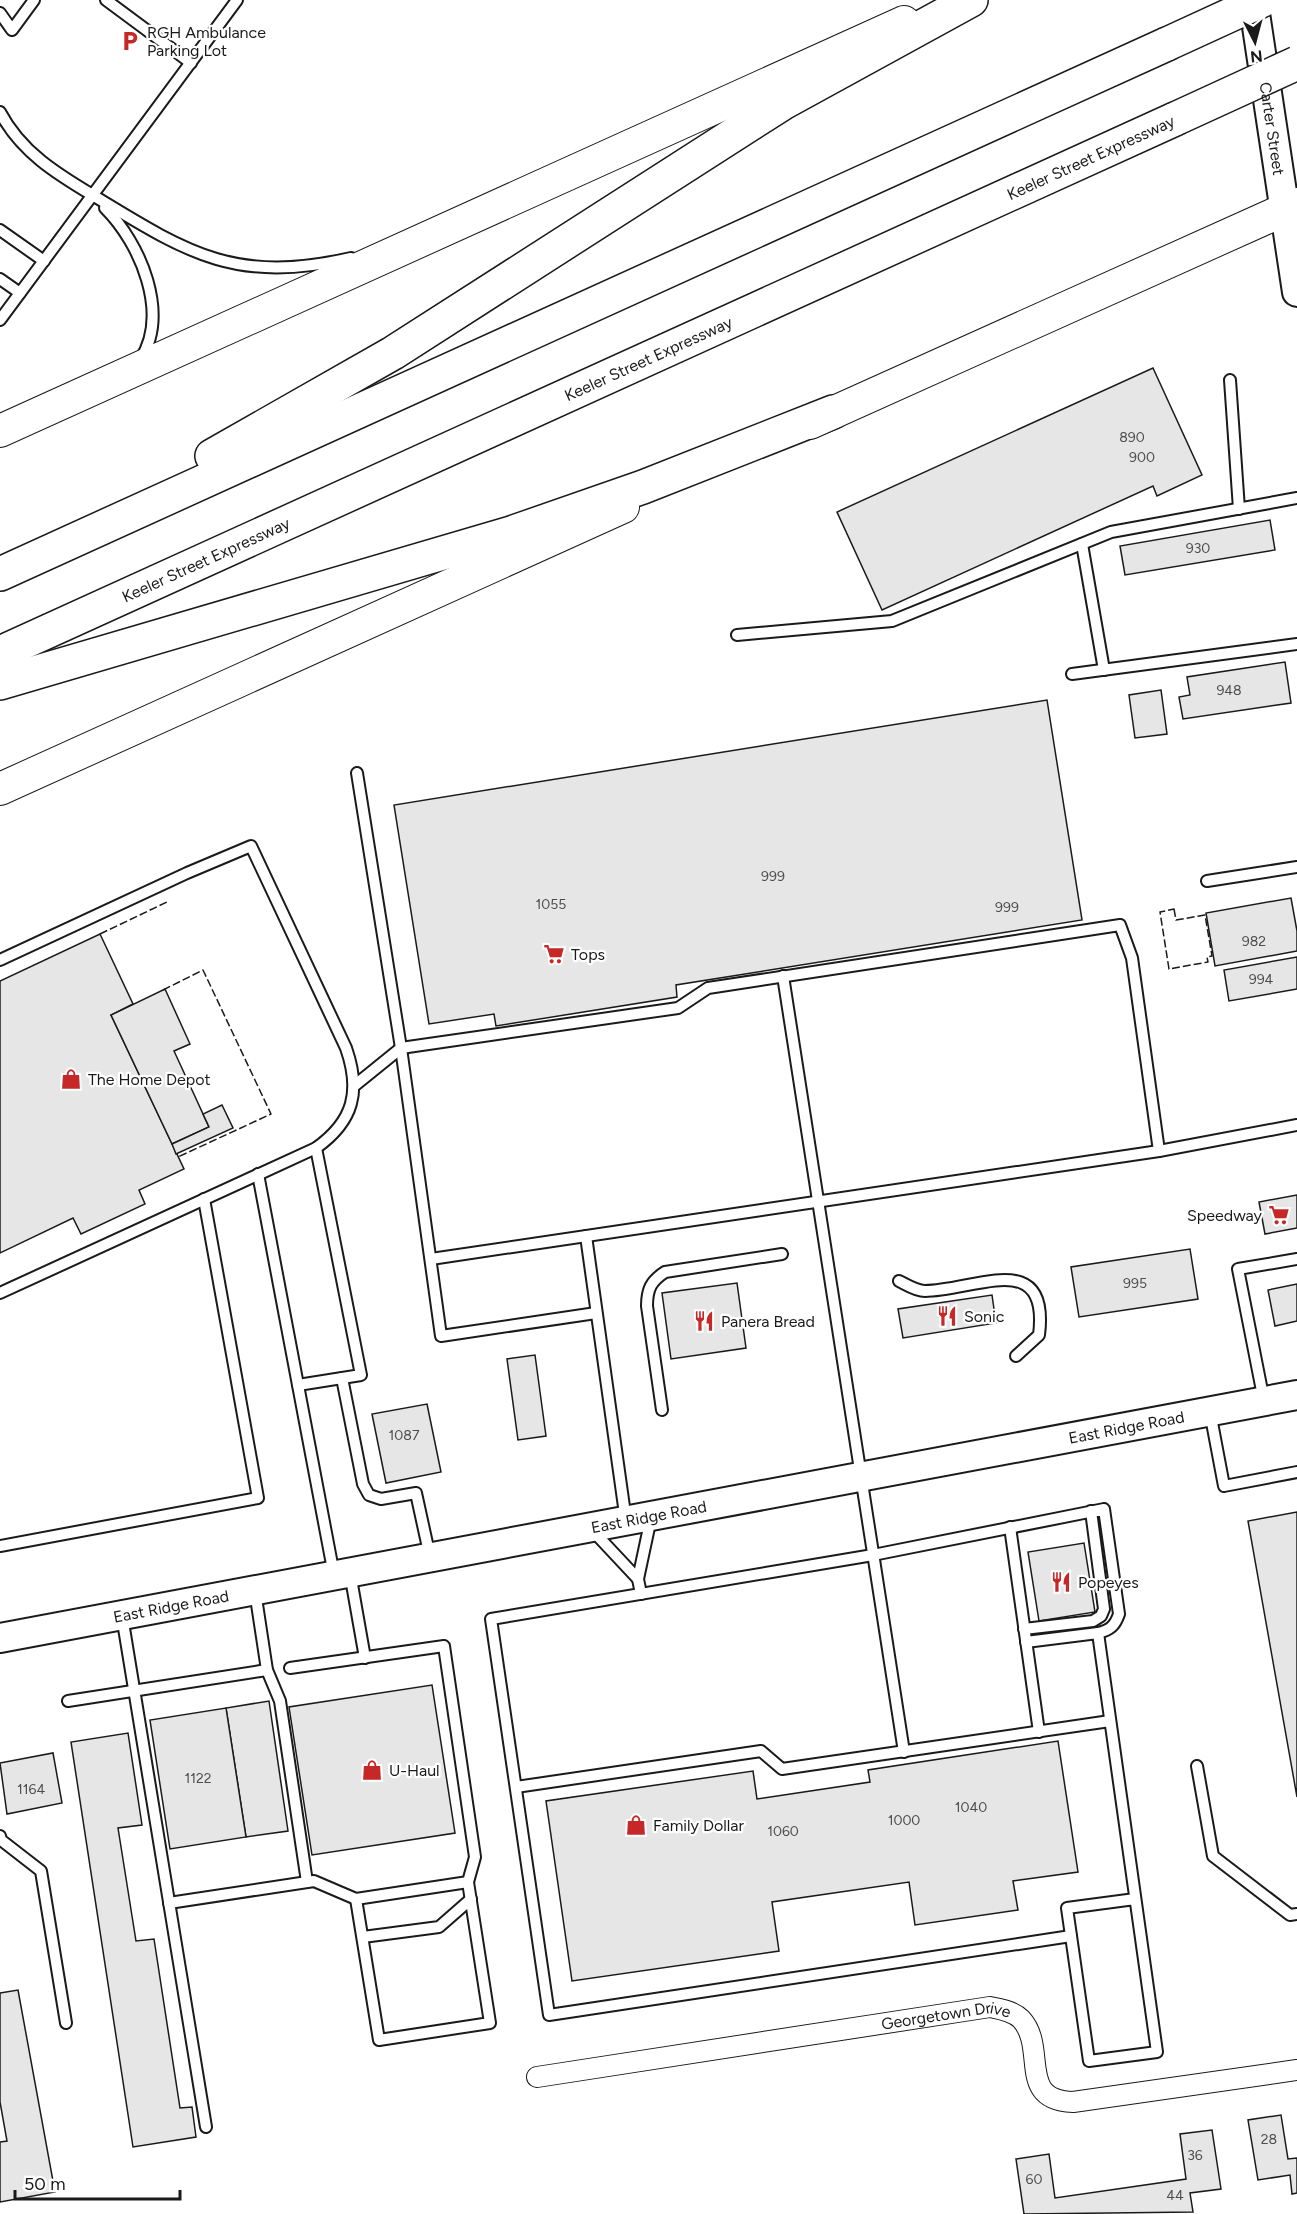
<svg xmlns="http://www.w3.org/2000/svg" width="1297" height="2214" viewBox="0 0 1297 2214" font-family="Figtree,sans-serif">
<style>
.building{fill:#e6e6e6;stroke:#1a1a1a;stroke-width:1.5}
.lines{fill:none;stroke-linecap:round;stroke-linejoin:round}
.service-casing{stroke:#1a1a1a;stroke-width:14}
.minor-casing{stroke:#1a1a1a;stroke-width:22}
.secondary-casing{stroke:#1a1a1a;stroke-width:32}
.primary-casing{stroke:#1a1a1a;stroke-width:34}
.motorway-casing{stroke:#1a1a1a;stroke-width:36}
.service{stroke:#fff;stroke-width:10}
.minor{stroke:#fff;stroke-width:20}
.secondary{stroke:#fff;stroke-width:28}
.primary{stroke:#fff;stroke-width:32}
.motorway{stroke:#fff;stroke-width:33}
.motorway-bridge-casing{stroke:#1a1a1a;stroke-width:36;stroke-linecap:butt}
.motorway-bridge{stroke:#fff;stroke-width:33}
.fence{stroke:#1a1a1a;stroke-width:1.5;stroke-dasharray:8 3;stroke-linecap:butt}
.labels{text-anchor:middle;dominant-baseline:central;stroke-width:4.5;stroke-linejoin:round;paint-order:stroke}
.number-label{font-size:14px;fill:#4d4d4d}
.poi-label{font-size:16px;fill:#1a1a1a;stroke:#fff;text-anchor:start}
.street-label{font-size:16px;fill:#1a1a1a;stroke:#fff}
</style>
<rect width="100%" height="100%" fill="#fff"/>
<!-- building -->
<g class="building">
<path d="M 1153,368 L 1202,475 L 1157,496 L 1153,486 L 882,610 L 837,512 Z"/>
<path d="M 1270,520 L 1275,550 L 1125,575 L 1120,546 Z"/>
<path d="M 1285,662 L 1291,703 L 1183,719 L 1179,697 L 1190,695 L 1187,677 Z"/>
<path d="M 1161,690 L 1167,734 L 1135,738 L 1129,695 Z"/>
<path d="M 1047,700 L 1082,920 L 676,985 L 677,997 L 496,1026 L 494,1014 L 429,1024 L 394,805 Z"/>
<path d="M 1291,898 L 1297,931 L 1297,951 L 1215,966 L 1206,913 Z"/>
<path d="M 100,934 L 133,1004 L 111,1015 L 184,1169 L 139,1190 L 145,1204 L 81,1234 L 73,1218 L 0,1253 L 0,981 Z"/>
<path d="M 1297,957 L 1297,989 L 1229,1001 L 1224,970 Z"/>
<path d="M 165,989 L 190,1044 L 174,1051 L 209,1127 L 172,1144 L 111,1015 Z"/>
<path d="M 222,1105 L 233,1128 L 176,1154 L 172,1144 L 209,1127 L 203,1114 Z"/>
<path d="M 1297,1195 L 1297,1228 L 1265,1234 L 1259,1202 Z"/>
<path d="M 1190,1249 L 1198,1299 L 1079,1317 L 1071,1267 Z"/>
<path d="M 737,1283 L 746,1348 L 671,1359 L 662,1293 Z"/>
<path d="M 1297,1284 L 1297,1321 L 1275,1326 L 1268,1290 Z"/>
<path d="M 992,1295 L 996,1323 L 903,1338 L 898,1309 Z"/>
<path d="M 535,1355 L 546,1436 L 518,1440 L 507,1359 Z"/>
<path d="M 427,1404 L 441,1472 L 386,1483 L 372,1414 Z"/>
<path d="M 1297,1512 L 1297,1797 L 1248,1521 Z"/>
<path d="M 1084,1543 L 1095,1612 L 1039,1621 L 1028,1552 Z"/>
<path d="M 432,1685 L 455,1833 L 312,1855 L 289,1707 Z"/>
<path d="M 269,1701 L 288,1831 L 246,1837 L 226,1708 Z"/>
<path d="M 226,1708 L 246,1837 L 170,1849 L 150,1720 Z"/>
<path d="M 128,1733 L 142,1825 L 118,1828 L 136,1941 L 154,1939 L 180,2108 L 192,2107 L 196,2137 L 133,2147 L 71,1742 Z"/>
<path d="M 1058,1741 L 1078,1872 L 1013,1881 L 1018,1910 L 915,1925 L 909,1882 L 772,1902 L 779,1951 L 572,1981 L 546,1801 L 753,1771 L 757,1799 L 870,1782 L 868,1770 Z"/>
<path d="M 53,1753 L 62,1803 L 7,1814 L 0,1763 Z"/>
<path d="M 18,1990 L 55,2192 L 0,2202 L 0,2142 L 7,2141 L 0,2102 L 0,1993 Z"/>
<path d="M 1281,2115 L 1288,2159 L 1297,2158 L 1297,2193 L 1292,2194 L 1290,2175 L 1258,2180 L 1248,2120 Z"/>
<path d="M 1212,2130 L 1221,2189 L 1190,2193 L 1193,2212 L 1024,2214 L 1016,2159 L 1049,2154 L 1055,2198 L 1186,2179 L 1180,2134 Z"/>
</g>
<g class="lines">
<!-- service casing -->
<g class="service-casing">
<g id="service">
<path d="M 106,0 L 191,63"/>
<path d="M 0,13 L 12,30 L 34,0"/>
<path d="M 0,112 C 21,152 57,174 94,196 C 189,254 236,284 351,258"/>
<path d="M 105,208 C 141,244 170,314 140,360"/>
<path d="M 0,230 L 44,261"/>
<path d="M 0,279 L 20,293"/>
<path d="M 0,320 L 237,0"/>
<path d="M 1230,380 L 1239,509"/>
<path d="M 1082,544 L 1104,670"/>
<path d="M 737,635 L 892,621 L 1111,532 L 1297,498"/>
<path d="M 1072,674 L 1297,644"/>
<path d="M 357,773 L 401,1048 L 441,1336 L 596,1313"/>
<path d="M 1207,881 L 1297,867"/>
<path d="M 0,960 L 187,873 L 251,846 L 346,1048 C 361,1091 354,1121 316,1148 L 0,1293"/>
<path d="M 783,976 L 904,1752"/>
<path d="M 354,1086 L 401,1048 L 678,1008 L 708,988 L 1120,925 L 1132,958 L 1159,1151"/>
<path d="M 258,1174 L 334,1575"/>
<path d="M 586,1236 L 626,1521"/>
<path d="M 431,1259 L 1159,1151 L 1297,1125"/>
<path d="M 899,1281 C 907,1285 916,1291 925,1291 C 974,1291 1050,1247 1039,1335 L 1016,1356"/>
<path d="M 342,1378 L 363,1484 L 369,1495 L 381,1499 L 416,1493 L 430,1557"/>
<path d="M 298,1385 L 361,1375 L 316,1148"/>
<path d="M 1264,1401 L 1238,1269 L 1297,1259"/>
<path d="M 662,1410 L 647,1306 C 647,1289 651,1281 665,1272 L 782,1254"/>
<path d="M 1210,1412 L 1224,1486 L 1297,1472"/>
<path d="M 1010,1527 L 1039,1732"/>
<path d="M 593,1531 L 638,1579"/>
<path d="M 0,1546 L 258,1498 L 204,1199"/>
<path d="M 350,1573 L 365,1658"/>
<path d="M 255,1591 L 267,1670 L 280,1701 L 307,1882"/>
<path d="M 641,1594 L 638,1579 L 651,1518"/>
<path d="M 122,1616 L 206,2127"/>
<path d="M 1024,1629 L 1093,1621 L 1101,1616 L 1104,1609 L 1091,1511"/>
<path d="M 1098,1633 L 1157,2052 L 1089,2061 L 1067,1908 L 1135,1899"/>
<path d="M 1026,1642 L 1098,1633 C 1110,1630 1115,1626 1119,1614 L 1104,1509 L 873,1555 L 491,1619 L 549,2015 L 1071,1936"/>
<path d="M 68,1701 L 267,1670"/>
<path d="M 1197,1766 L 1213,1856 L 1290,1915 L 1297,1914"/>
<path d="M 516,1787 L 761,1751 L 782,1769 L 1110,1721"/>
<path d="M 0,1836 L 1,1840 L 41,1871 L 66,2023"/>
<path d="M 356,1899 L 379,2040 L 490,2023 L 468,1882"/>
<path d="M 169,1903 L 314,1881 L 356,1899 L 468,1882 L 475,1857 L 444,1646 L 290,1668"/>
<path d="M 363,1937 L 439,1927 L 471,1899"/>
</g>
</g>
<!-- minor casing -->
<g class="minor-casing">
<g id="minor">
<path id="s1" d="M 537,2077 L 990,2007 C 1000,2009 1013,2011 1021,2019 C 1048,2048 1016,2100 1073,2102 L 1297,2070"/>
</g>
</g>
<!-- secondary casing -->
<g class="secondary-casing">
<g id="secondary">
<path id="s2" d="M 1253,0 L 1297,292"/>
<path id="s3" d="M 0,1638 L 1297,1395"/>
</g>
</g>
<!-- primary casing -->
<g class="primary-casing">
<g id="primary">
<path d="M 810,423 L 1297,204"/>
<path d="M 0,431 L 904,22"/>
<path d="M 0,789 L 623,507"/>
</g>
</g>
<!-- motorway casing -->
<g class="motorway-casing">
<g id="motorway">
<path d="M 212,456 L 393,353 L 783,103 L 971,0"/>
<path d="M 0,574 L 1167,44"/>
<path id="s4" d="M 0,653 L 1175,119"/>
<path d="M 0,683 L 511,533 L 643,487 L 833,412"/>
</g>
</g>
<!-- service -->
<use href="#service" class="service"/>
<!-- minor -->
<use href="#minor" class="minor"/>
<!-- secondary -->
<use href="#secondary" class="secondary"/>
<!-- primary -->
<use href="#primary" class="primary"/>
<!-- motorway -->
<use href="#motorway" class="motorway"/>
<!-- motorway-bridge casing -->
<g class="motorway-bridge-casing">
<g id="motorway-bridge">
<path d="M 1167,44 L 1263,0"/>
<path d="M 1175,119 L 1297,63"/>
</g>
</g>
<!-- motorway-bridge -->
<use href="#motorway-bridge" class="motorway-bridge"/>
<!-- fence -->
<g class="fence">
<path d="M 1174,909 L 1176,920 L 1205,915 L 1212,956 L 1207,957 L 1208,962 L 1169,969 L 1160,912 Z"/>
<path d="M 100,934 L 169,901"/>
<path d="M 163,990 L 203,970 L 271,1114 L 178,1157"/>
</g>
</g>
<!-- icons -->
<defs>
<g id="parking-bare" transform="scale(1.62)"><path d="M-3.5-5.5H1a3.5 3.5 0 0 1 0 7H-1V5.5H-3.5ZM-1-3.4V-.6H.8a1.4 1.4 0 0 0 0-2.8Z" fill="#c62828" stroke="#fff" stroke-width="2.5" paint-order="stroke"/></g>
<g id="supermarket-bare" transform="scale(1.62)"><path d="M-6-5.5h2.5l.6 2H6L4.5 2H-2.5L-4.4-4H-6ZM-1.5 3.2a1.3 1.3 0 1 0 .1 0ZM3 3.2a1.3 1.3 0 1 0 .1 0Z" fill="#c62828" stroke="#fff" stroke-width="2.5" paint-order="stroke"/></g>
<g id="shop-bare" transform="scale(1.62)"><path d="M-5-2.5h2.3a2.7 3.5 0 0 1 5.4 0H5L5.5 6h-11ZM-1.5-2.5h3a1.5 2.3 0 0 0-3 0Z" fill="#c62828" stroke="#fff" stroke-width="2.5" paint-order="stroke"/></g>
<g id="restaurant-bare" transform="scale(1.62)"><path d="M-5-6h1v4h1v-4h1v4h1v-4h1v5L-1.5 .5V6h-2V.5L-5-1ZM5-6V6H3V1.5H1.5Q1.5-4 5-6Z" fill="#c62828" stroke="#fff" stroke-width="2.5" paint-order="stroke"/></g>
</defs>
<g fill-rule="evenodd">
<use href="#parking-bare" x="130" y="41"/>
<use href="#supermarket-bare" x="554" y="954"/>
<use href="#shop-bare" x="71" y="1079"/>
<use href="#supermarket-bare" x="1279" y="1215"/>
<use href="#restaurant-bare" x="947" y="1316"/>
<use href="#restaurant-bare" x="704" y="1321"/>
<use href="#restaurant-bare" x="1061" y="1582"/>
<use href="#shop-bare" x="372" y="1770"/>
<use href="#shop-bare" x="636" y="1825"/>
</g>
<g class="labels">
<!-- number labels -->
<g class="number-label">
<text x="1132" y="437">890</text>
<text x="1142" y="457">900</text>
<text x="1198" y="548">930</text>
<text x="1229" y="690">948</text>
<text x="773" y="876">999</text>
<text x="551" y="904">1055</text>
<text x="1007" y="907">999</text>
<text x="1254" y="941">982</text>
<text x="1261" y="979">994</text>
<text x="1135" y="1283">995</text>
<text x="404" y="1435">1087</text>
<text x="198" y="1778">1122</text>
<text x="31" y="1789">1164</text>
<text x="971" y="1807">1040</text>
<text x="904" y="1820">1000</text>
<text x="783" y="1831">1060</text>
<text x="1269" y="2139">28</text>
<text x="1195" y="2155">36</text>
<text x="1034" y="2179">60</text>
<text x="1175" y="2195">44</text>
</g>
<!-- poi labels -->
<g class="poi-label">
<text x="147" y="32">RGH Ambulance<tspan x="147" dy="18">Parking Lot</tspan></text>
<text x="571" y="954">Tops</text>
<text x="88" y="1079">The Home Depot</text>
<text x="1262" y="1215" text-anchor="end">Speedway</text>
<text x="964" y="1316">Sonic</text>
<text x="721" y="1321">Panera Bread</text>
<text x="1078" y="1582">Popeyes</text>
<text x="389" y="1770">U-Haul</text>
<text x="653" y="1825">Family Dollar</text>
</g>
<!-- street labels -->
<g class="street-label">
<text stroke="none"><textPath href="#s2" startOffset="130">Carter Street</textPath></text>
<text stroke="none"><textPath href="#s4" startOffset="1198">Keeler Street Expressway</textPath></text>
<text stroke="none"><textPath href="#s4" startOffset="712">Keeler Street Expressway</textPath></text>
<text stroke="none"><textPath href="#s4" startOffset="226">Keeler Street Expressway</textPath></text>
<text stroke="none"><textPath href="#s3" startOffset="1146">East Ridge Road</textPath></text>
<text stroke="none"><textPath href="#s3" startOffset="660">East Ridge Road</textPath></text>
<text stroke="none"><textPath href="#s3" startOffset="174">East Ridge Road</textPath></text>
<text stroke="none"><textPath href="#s1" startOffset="414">Georgetown Drive</textPath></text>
</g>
</g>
<!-- north arrow -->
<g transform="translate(1255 42) rotate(174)" stroke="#ffffff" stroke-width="4.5" paint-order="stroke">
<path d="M0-4.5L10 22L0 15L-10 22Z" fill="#1a1a1a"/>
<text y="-9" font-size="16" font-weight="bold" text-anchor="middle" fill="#1a1a1a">N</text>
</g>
<!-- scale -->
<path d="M15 2190v9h165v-9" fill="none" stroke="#1a1a1a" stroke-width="3"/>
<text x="24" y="2190" font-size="18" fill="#1a1a1a" stroke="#ffffff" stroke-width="4.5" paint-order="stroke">50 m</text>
</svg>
